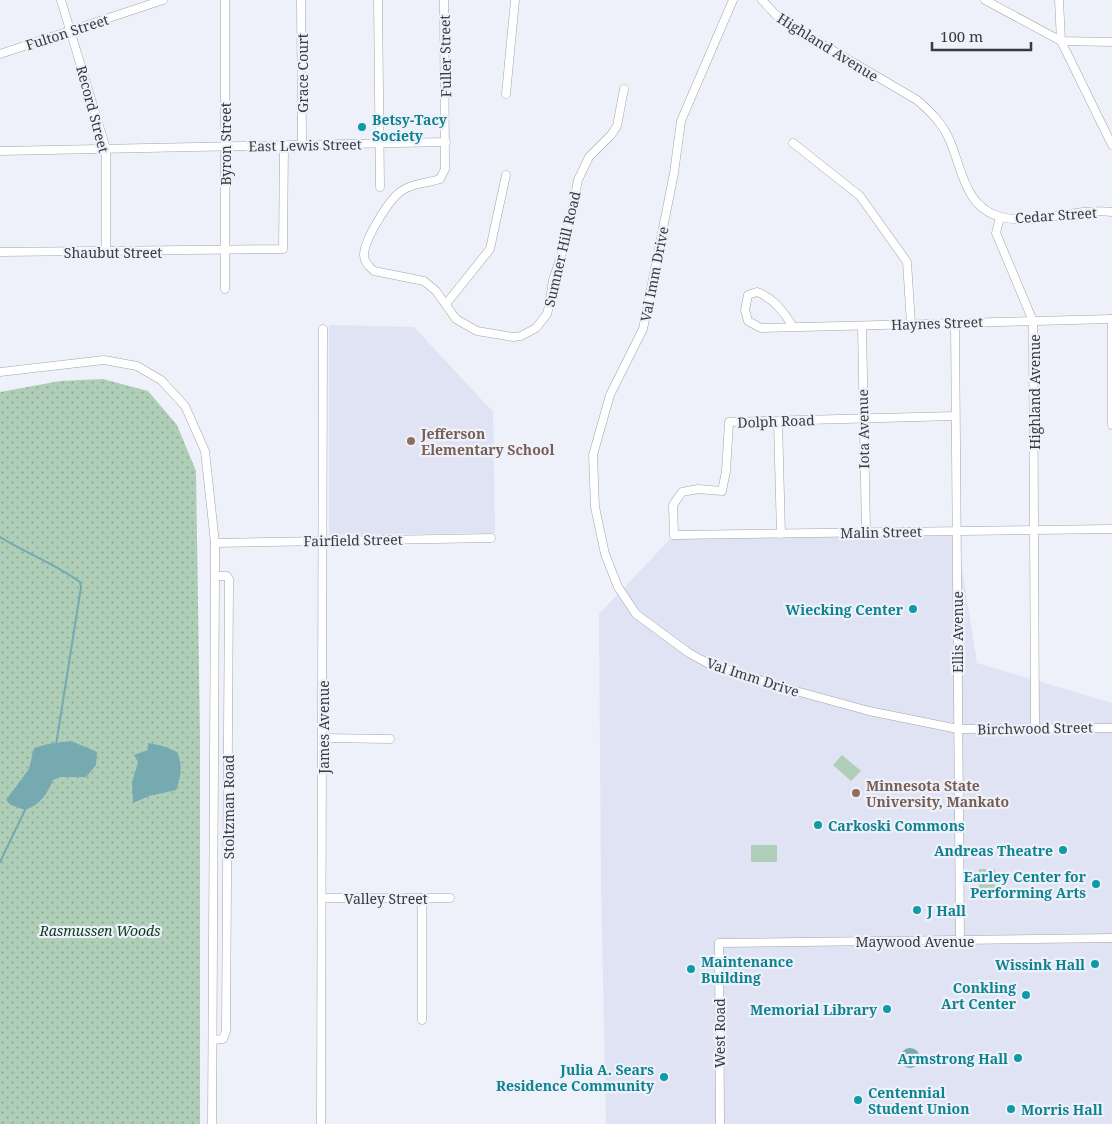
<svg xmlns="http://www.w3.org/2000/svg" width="1112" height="1124" viewBox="0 0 1112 1124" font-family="'Noto Serif',serif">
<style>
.built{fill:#dfe3f3}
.grass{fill:#afceb7}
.park{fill:url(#park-dots)}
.water{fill:#74aab0}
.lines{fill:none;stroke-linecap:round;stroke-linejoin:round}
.stream{stroke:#74aab0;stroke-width:2}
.minor-casing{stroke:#a3a4ad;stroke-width:9}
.minor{stroke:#fff;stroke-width:8}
.culture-dot{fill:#0f9aa8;stroke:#eef0fa;stroke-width:2}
.education-dot{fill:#8d6e63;stroke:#eef0fa;stroke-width:2}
.labels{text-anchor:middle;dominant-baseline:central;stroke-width:4.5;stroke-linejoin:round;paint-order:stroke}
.street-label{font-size:14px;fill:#3a3b3e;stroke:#eef0fa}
.culture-label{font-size:14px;font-weight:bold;fill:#0d838f;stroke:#eef0fa;text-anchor:end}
.education-label{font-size:14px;font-weight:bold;fill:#785e54;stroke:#eef0fa;text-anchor:start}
.park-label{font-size:14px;font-style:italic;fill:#0c3b1f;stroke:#eef0fa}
</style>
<defs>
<pattern id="park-dots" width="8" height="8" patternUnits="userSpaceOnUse" patternTransform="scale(1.25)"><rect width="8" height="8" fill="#afceb7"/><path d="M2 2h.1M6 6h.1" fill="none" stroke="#8fa896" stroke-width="1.8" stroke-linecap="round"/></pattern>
</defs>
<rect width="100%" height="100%" fill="#eef0fa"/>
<!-- built -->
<g class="built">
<path d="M 329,325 L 414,327 L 493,412 L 495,533 L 329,535 Z"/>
<path d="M 956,531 L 977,663 L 1112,703 L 1112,1124 L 606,1124 L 601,883 L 599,614 L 674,535 Z"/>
</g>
<!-- grass -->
<g class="grass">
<path d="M 842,755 L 861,771 L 851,781 L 833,765 Z"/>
<rect x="751" y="845" width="26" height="17"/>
<rect x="979" y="869" width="16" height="25"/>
</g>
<!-- park -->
<path class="park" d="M 103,379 L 148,391 L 177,425 L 196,471 L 200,736 L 200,1124 L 0,1124 L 0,392 L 60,381 Z"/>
<!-- water -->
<g class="water">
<path d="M 71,741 L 97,752 L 96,765 L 86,777 L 60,777 L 53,780 C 47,794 40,805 25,810 L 11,805 L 6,800 L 29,769 L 34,748 L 48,744 Z"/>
<path d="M 148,743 L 163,746 L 177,752 C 183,765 181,778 176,790 L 149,796 L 133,803 L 132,782 L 138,762 L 134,755 L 148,750 Z"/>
<circle cx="910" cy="1058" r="10"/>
</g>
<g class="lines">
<!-- stream -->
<g class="stream">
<path d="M 0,537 C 26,553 55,564 80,582 L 81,587 L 56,745"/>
<path d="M 0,862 L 26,808"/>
</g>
<!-- minor casing -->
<g class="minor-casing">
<g id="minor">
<path d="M 61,0 L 106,149 L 106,252"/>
<path d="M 225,0 L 225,289"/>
<path d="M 301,0 L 302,145"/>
<path d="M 378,0 L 380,187"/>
<path d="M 444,0 L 445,169 L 440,179 C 429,183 414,183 403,190 C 390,197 364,240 364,255 C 364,262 369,267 374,271 L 424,281 L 436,291 L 456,319 L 477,331 L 513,337 L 521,336 L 536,328 L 547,314 L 549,306 L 553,280 L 567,238 L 578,180 L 589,157 L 611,135 L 617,126 L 624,89"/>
<path d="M 733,0 L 681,121 L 674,173 L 643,329 L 610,395 L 593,455 L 595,507 L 605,554 L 618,587 L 636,614 L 689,653 L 709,664 L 796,691 L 869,711 L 958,729 L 1112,728"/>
<path d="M 762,0 L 775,14 L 791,26 L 917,100 C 931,112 943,124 950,141 C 962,169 965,208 1001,217 C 1037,226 1075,207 1112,212"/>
<path d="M 985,0 L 1061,41 L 1112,145"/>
<path d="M 1059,0 L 1061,41 L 1112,42"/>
<path d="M 0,54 L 163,0"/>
<path d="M 506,94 L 515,0"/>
<path d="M 793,143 L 860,196 L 907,262 L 911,324"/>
<path d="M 0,151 L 446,142"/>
<path d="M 1000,217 L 996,233 L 1033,321 L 1035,728"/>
<path d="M 0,252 L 283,249 L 284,145"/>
<path d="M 446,304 L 490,249 L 506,175"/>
<path d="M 1112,319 L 1112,425"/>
<path d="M 955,323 L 960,941"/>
<path d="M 862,326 L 866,532"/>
<path d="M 793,327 C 785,313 774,298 757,292 L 748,295 L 745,310 L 748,321 L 761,328 L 1112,319"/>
<path d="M 0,372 L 104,360 L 137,366 L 161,380 L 185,406 L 205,451 L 215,543 L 215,576 L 212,1124"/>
<path d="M 955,416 L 729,422 L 726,471 L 722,491 L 698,489 L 682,492 L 673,505 L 674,535 L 1112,529"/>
<path d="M 778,422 L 781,534"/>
<path d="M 215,543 L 491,538"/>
<path d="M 323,738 L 390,739"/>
<path d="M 322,898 L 450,898"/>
<path d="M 422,1020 L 422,898"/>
<path d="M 213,1040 L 223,1039 L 226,1031 L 229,585 L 229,579 L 227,576 L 215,576"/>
<path d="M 321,1124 L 323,329"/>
<path d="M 720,1124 L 719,943 L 1112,938"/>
</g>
</g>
<!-- minor -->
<use href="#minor" class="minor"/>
</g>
<!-- markers -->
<g class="culture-dot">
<circle cx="362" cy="127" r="5"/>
<circle cx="913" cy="609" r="5"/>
<circle cx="818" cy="825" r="5"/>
<circle cx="1063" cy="850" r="5"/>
<circle cx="1096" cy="884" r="5"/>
<circle cx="917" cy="910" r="5"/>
<circle cx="1095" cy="964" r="5"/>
<circle cx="691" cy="969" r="5"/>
<circle cx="1026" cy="995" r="5"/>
<circle cx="887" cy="1009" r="5"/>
<circle cx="1018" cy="1058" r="5"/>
<circle cx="664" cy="1077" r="5"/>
<circle cx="858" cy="1100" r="5"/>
<circle cx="1011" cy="1109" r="5"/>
</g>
<g class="education-dot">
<circle cx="411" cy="441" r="5"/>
<circle cx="856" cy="793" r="5"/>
</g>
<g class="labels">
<!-- street labels -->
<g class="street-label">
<text transform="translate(67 32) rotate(-18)">Fulton Street</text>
<text transform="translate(828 47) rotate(32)">Highland Avenue</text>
<text transform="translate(445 56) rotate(-91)">Fuller Street</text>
<text transform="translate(302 73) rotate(-90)">Grace Court</text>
<text transform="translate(93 109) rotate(75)">Record Street</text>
<text transform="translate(225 144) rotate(-90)">Byron Street</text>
<text transform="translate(305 145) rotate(-1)">East Lewis Street</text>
<text transform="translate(1056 215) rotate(-4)">Cedar Street</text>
<text transform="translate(562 249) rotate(-77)">Sumner Hill Road</text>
<text x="113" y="252">Shaubut Street</text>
<text transform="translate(654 274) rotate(-79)">Val Imm Drive</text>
<text transform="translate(937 323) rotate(-2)">Haynes Street</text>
<text transform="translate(1034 392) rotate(-90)">Highland Avenue</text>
<text transform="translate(776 421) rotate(-2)">Dolph Road</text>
<text transform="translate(863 429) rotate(-91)">Iota Avenue</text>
<text transform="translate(881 532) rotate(-1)">Malin Street</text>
<text transform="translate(353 540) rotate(-1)">Fairfield Street</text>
<text transform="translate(957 632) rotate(-90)">Ellis Avenue</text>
<text transform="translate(753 677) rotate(18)">Val Imm Drive</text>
<text transform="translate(323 727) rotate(-90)">James Avenue</text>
<text transform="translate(1035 728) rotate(-1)">Birchwood Street</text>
<text transform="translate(228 807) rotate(-90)">Stoltzman Road</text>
<text x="386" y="898">Valley Street</text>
<text x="915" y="941">Maywood Avenue</text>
<text transform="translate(719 1033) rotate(-90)">West Road</text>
</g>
<!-- culture labels -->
<g class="culture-label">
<text x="372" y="119" text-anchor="start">Betsy-Tacy<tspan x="372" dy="16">Society</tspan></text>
<text x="903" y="609">Wiecking Center</text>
<text x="828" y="825" text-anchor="start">Carkoski Commons</text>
<text x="1053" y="850">Andreas Theatre</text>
<text x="1086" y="876">Earley Center for<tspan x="1086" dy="16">Performing Arts</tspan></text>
<text x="927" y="910" text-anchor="start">J Hall</text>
<text x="701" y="961" text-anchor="start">Maintenance<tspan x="701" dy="16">Building</tspan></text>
<text x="1085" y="964">Wissink Hall</text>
<text x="1016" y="987">Conkling<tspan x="1016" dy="16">Art Center</tspan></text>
<text x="877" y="1009">Memorial Library</text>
<text x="1008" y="1058">Armstrong Hall</text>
<text x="654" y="1069">Julia A. Sears<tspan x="654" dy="16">Residence Community</tspan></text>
<text x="868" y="1092" text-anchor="start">Centennial<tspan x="868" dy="16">Student Union</tspan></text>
<text x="1021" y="1109" text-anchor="start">Morris Hall</text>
</g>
<!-- education labels -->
<g class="education-label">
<text x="421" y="433">Jefferson<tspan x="421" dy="16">Elementary School</tspan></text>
<text x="866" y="785">Minnesota State<tspan x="866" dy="16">University, Mankato</tspan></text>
</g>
<!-- park labels -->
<g class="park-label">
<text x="100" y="930">Rasmussen Woods</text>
</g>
</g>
<!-- scale -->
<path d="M932 42v8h99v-8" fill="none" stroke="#3a3b3e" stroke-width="2.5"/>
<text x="940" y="42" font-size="15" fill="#3a3b3e" stroke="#eef0fa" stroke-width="4" paint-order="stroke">100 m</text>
</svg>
